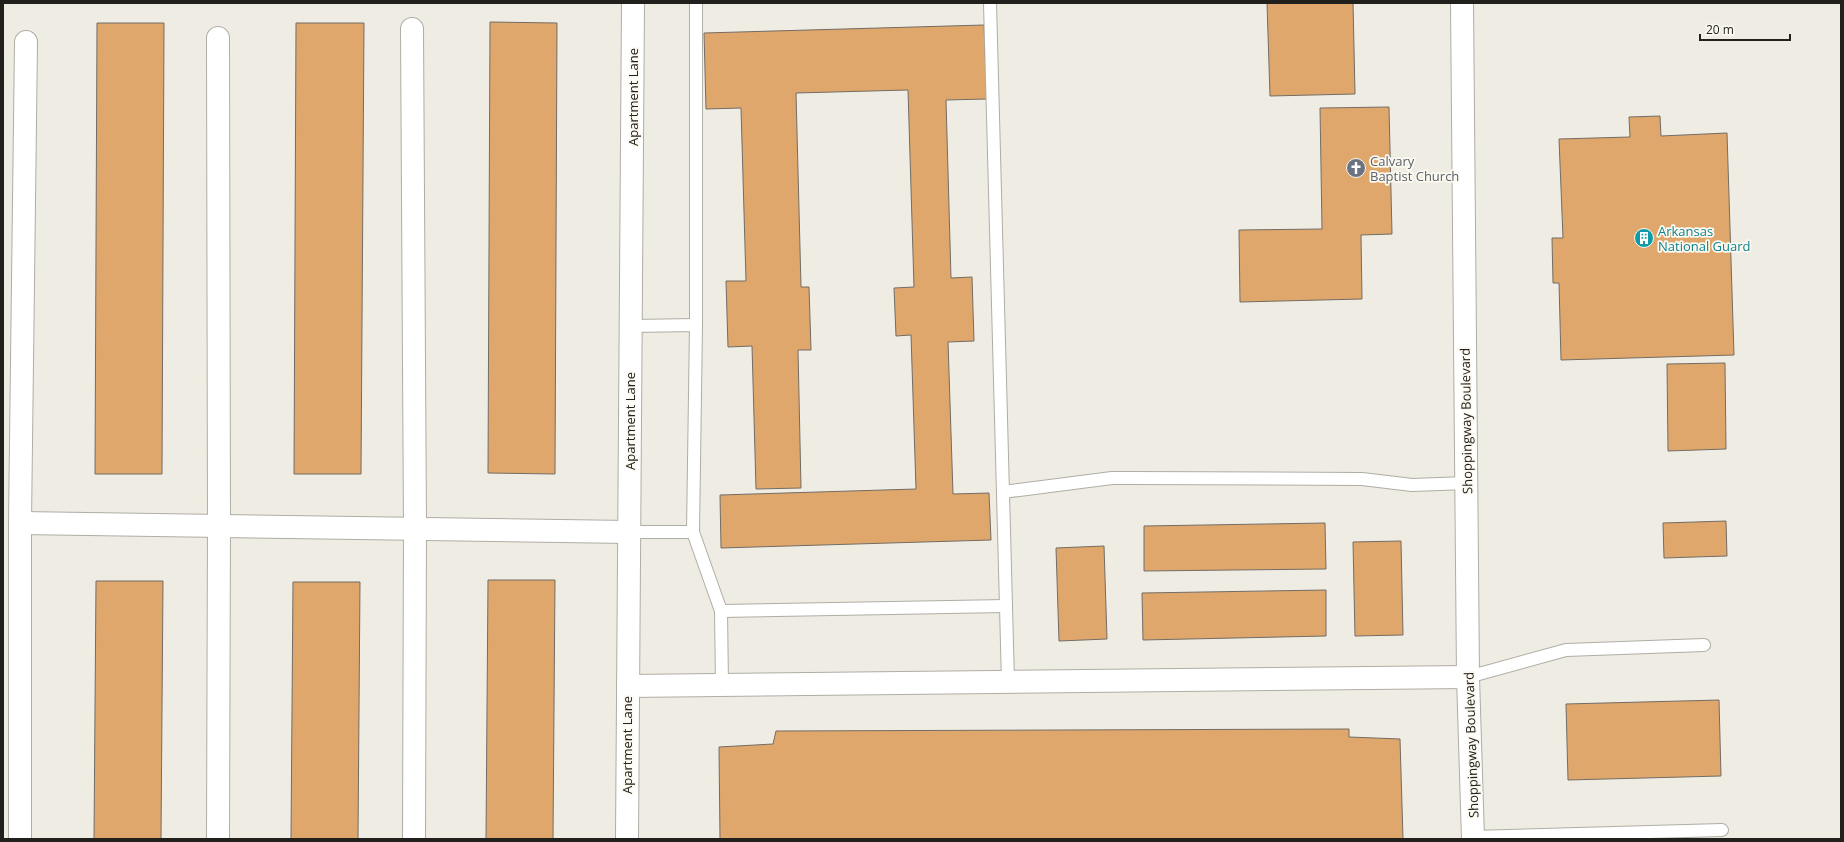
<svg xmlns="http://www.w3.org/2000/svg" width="1844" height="842" viewBox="0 0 1844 842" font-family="'Open Sans',sans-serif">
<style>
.building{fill:#dfa76b;stroke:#736c65}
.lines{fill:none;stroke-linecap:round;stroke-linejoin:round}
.service-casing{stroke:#afada4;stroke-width:14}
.minor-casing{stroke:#afada4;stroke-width:24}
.service{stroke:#fff;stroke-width:12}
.minor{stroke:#fff;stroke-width:22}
.labels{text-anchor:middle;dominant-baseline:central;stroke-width:3.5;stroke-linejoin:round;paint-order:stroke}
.street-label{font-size:13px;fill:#21201d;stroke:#fcfaf0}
.worship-label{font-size:13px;fill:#5b616d;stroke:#fcfaf0;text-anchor:start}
.culture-label{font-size:13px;fill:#0d838f;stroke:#fcfaf0;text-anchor:start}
</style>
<rect width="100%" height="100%" fill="#efede3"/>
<!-- building -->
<g class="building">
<path d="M 1267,3 L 1353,3 L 1355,94 L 1270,96 Z"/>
<path d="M 490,22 L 557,23 L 555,474 L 488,473 Z"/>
<path d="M 97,23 L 164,23 L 162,474 L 95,474 Z"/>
<path d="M 296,23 L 364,23 L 361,474 L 294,474 Z"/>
<path d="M 984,25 L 987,99 L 946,100 L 951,278 L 972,277 L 974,341 L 948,342 L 953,494 L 989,493 L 991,540 L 721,548 L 720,495 L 916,489 L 911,335 L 896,336 L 894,288 L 914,287 L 908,90 L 796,93 L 801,287 L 809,287 L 811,350 L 798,350 L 801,488 L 756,489 L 752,346 L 728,347 L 726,281 L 746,281 L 741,108 L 706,109 L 704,33 Z"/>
<path d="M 1389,107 L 1392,234 L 1361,235 L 1362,299 L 1240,302 L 1239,230 L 1322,229 L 1320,108 Z"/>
<path d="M 1660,116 L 1661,136 L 1727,133 L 1734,355 L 1561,360 L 1559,283 L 1553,283 L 1552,238 L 1563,238 L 1559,139 L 1630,137 L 1629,117 Z"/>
<path d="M 1725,363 L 1726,449 L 1668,451 L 1667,364 Z"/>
<path d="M 1726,521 L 1727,556 L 1664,558 L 1663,523 Z"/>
<path d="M 1325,523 L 1326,569 L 1144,571 L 1144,526 Z"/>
<path d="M 1401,541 L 1403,635 L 1355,636 L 1353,542 Z"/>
<path d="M 1104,546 L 1107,639 L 1059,641 L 1056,548 Z"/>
<path d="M 488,580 L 555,580 L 553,839 L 486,839 Z"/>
<path d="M 96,581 L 163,581 L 161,839 L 94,839 Z"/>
<path d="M 293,582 L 360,582 L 358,839 L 291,839 Z"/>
<path d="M 1326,590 L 1326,636 L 1143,640 L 1142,593 Z"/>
<path d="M 1719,700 L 1721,776 L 1568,780 L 1566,704 Z"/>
<path d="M 1349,729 L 1349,737 L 1400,739 L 1403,839 L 720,839 L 719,747 L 773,744 L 776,731 Z"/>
</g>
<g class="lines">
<!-- service casing -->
<g class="service-casing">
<g id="service">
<path d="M 696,3 L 696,325"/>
<path d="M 990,3 L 1008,682"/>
<path d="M 1003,492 L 1112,478 L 1128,478 L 1362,479 L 1412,485 L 1467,483"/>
<path d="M 629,532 L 693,532 L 696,325 L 631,326"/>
<path d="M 693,532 L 721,611 L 722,685"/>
<path d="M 721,611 L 1006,606"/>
<path d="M 1468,677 L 1566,650 L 1704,645"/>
<path d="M 1473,837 L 1722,830"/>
</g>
</g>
<!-- minor casing -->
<g class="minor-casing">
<g id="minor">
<path d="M 1462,3 L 1468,677 L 1473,839"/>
<path d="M 412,29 L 415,528 L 414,839"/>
<path d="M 20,523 L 629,532"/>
<path d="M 628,686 L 1468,677"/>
<path d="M 20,839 L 20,523 L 26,42"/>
<path d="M 218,839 L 219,525 L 218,38"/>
<path d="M 627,839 L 633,3"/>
</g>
</g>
<!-- service -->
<use href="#service" class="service"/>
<!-- minor -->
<use href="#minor" class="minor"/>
</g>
<!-- icons -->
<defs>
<g id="church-disc" transform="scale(1)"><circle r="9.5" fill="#6b7280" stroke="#fcfaf0"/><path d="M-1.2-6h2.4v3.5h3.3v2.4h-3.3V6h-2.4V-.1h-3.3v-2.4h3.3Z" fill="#fff"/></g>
<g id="building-disc" transform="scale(1)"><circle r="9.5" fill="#0f9aa8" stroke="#fcfaf0"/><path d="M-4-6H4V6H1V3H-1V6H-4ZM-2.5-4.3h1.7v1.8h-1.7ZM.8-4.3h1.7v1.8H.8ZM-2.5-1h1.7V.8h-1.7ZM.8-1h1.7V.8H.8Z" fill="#fff"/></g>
</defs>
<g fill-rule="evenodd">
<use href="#church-disc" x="1356" y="168"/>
<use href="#building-disc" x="1644" y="238"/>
</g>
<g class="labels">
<!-- street labels -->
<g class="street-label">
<text transform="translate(633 97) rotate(-90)">Apartment Lane</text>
<text transform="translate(630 421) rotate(-90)">Apartment Lane</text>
<text transform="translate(1466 421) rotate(-91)">Shoppingway Boulevard</text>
<text transform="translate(627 745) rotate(-90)">Apartment Lane</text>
<text transform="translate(1471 745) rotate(-92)">Shoppingway Boulevard</text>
</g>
<!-- worship labels -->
<g class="worship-label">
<text x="1370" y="161">Calvary<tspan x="1370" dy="15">Baptist Church</tspan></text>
</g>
<!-- culture labels -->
<g class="culture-label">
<text x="1658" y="231">Arkansas<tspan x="1658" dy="15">National Guard</tspan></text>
</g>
</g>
<!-- border -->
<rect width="1844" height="842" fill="none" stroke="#21201d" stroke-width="8"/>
<!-- scale -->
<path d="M1700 34v6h90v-6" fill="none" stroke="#21201d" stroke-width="2"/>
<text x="1706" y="34" font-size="12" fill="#21201d" stroke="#fcfaf0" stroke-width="3" paint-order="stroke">20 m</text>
</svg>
